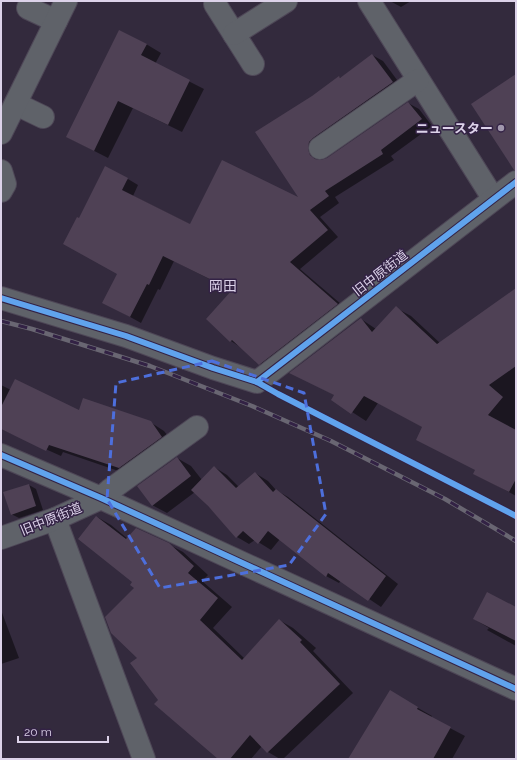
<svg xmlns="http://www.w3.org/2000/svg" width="517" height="760" viewBox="0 0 517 760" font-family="Raleway,'Noto Sans JP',sans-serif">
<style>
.shadow{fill:#0007}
.building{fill:#4f4155}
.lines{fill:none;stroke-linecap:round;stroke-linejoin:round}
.street-casing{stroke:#4e4757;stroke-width:24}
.street{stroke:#5f6269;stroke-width:22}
.rail-casing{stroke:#696672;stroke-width:4.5}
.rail{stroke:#332245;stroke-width:3;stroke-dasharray:9;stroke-linecap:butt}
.cycleway-casing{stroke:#332245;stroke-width:8}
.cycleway{stroke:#60a3ed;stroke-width:6}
.marked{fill:none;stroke:#4d6fdc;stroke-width:3;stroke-dasharray:8 5;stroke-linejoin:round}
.poi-dot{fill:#a197ad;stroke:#332245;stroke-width:1.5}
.labels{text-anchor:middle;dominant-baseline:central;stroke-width:3;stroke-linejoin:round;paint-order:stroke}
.poi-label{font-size:13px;font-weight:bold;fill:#dcd2e9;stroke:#332245;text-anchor:end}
.street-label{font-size:13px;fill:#dcd2e9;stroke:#332245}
.neighbourhood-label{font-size:14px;fill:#dcd2e9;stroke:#332245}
</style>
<rect width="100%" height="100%" fill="#332a3d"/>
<!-- shadow -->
<g class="shadow">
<path d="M 390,1 L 411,1 L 401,7 Z"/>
<path d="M 146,44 L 161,53 L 155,64 L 204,89 L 182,132 L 133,108 L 108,158 L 67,137 Z"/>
<path d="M 372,55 L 383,61 L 403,88 L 318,155 L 320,162 L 328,159 L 408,103 L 419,109 L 432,126 L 391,156 L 394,160 L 335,197 L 339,203 L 320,217 L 338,237 L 300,269 L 348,310 L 270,370 L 259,364 L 240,347 L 231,341 L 233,291 L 174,261 L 160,290 L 158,289 L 141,323 L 114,308 L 119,274 L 79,219 L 128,179 L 138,185 L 133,196 L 191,225 L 301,200 L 313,97 L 339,77 L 341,78 Z"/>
<path d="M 516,289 L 516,496 L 489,481 L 423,427 L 378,403 L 366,421 L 332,399 L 335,395 L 291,373 L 361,319 L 376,329 L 396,308 L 411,316 L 440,343 Z"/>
<path d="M 1,385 L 11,390 L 79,412 L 150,422 L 164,431 L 175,445 L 133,476 L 63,452 L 61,456 L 1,429 Z"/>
<path d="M 177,458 L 191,466 L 202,480 L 214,467 L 227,475 L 239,487 L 255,473 L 268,481 L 276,490 L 288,497 L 398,584 L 381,607 L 341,580 L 339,583 L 326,576 L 280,539 L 271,550 L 255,540 L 249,544 L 237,537 L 195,492 L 167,513 L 152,505 Z"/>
<path d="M 29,485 L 36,489 L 43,510 L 19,518 L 11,514 Z"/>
<path d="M 97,517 L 111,525 L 128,539 L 168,544 L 183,552 L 208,575 L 202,581 L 232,607 L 213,628 L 244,658 L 279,620 L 293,628 L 316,648 L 313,651 L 353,693 L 283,759 L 280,759 L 268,752 L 262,746 L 251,759 L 220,759 L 138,659 L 135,588 L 133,582 Z"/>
<path d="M 516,608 L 516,646 L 487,630 L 489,628 L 474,619 Z"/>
<path d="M 1,610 L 19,658 L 1,664 Z"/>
<path d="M 390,692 L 432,716 L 431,718 L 465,736 L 452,759 L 362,759 Z"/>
</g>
<!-- building -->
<g class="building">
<path d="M 119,30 L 147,44 L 141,55 L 190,80 L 168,125 L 118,101 L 94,151 L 66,137 Z"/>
<path d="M 372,54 L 393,82 L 313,138 L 309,142 L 308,149 L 310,155 L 315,159 L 321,160 L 327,158 L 408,102 L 422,119 L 381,150 L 383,154 L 325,191 L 329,196 L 310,210 L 328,230 L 290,262 L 338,304 L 259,365 L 232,340 L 230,342 L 206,319 L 232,290 L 163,256 L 149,285 L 147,284 L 130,317 L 102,303 L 117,274 L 63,244 L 77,217 L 79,218 L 105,166 L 128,178 L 122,190 L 190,224 L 222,160 L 298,197 L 255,132 L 312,96 L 339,76 L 340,78 Z"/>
<path d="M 516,74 L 516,170 L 514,170 L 471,104 Z"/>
<path d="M 516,288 L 516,366 L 489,385 L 503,397 L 488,415 L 516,430 L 516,479 L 509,492 L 473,474 L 475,470 L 416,440 L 422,427 L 364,396 L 351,414 L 331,400 L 334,395 L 289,373 L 361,318 L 372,332 L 396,306 L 437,344 Z"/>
<path d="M 15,379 L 79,410 L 83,398 L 151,421 L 162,437 L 119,468 L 49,445 L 46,451 L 1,429 L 1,407 Z"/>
<path d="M 177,457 L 191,476 L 152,506 L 137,486 Z"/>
<path d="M 214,466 L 236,488 L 255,472 L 273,492 L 276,489 L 386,576 L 368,601 L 328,573 L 326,577 L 268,531 L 258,544 L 243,531 L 236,538 L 208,506 L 191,490 Z"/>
<path d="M 29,484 L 36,506 L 11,515 L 3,492 Z"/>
<path d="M 96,516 L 126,539 L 136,528 L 169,543 L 194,566 L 188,573 L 218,598 L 200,620 L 242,660 L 279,619 L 302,640 L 300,642 L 340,684 L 267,753 L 250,735 L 230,759 L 218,759 L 154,704 L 158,700 L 130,663 L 137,658 L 111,633 L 105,617 L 134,588 L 130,585 L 132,582 L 78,539 Z"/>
<path d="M 487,592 L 516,607 L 516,641 L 473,619 Z"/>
<path d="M 390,690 L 418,707 L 417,709 L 451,727 L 433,759 L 348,759 Z"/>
</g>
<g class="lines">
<!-- street casing -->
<g class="street-casing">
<g id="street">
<path d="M 369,1 L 493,198"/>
<path d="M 215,4 L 253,64"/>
<path d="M 28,8 L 56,21"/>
<path d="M 234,34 L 286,1"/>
<path d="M 16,104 L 43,117"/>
<path d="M 1,133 L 66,1"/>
<path d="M 320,148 L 418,80"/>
<path d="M 1,171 L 5,184 L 1,191"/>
<path d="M 1,298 L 126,336 L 213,368 L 257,382 L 516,182"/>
<path d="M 1,455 L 101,498 L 516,689"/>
<path d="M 55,519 L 144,759"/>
<path d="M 1,538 L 55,519 L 101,498 L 110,490 L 197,427"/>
</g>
</g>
<!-- street -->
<use href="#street" class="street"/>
<!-- rail casing -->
<g class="rail-casing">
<path id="rail" d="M 1,321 L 32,329 L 150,366 L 252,406 L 331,441 L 445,499 L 516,541"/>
</g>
<!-- rail -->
<use href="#rail" class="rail"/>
<!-- cycleway casing -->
<g class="cycleway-casing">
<g id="cycleway">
<path d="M 1,298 L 126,336 L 213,368 L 257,382 L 278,394 L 516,516"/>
<path d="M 257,382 L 516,182"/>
<path d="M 1,455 L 101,498 L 516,689"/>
</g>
</g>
<!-- cycleway -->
<use href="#cycleway" class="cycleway"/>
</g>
<!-- marked area -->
<path class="marked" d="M 212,361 L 304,393 L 326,514 L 289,565 L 160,588 L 107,499 L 116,383 Z"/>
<!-- markers -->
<circle class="poi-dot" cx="501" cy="128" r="4"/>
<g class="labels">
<!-- poi labels -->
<g class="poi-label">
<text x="493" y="128">ニュースター</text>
</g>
<!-- street labels -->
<g class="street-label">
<text transform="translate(380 273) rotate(-38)">旧中原街道</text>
<text transform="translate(51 519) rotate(-22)">旧中原街道</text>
</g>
<!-- neighbourhood labels -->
<g class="neighbourhood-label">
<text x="223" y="286">岡田</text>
</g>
</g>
<!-- border -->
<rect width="517" height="760" fill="none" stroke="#dcd2e9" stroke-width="4"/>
<!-- scale -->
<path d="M18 736v6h90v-6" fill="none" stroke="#dcd2e9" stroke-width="2"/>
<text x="24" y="736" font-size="12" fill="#dcd2e9" stroke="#332245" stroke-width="3" paint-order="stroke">20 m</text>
</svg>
